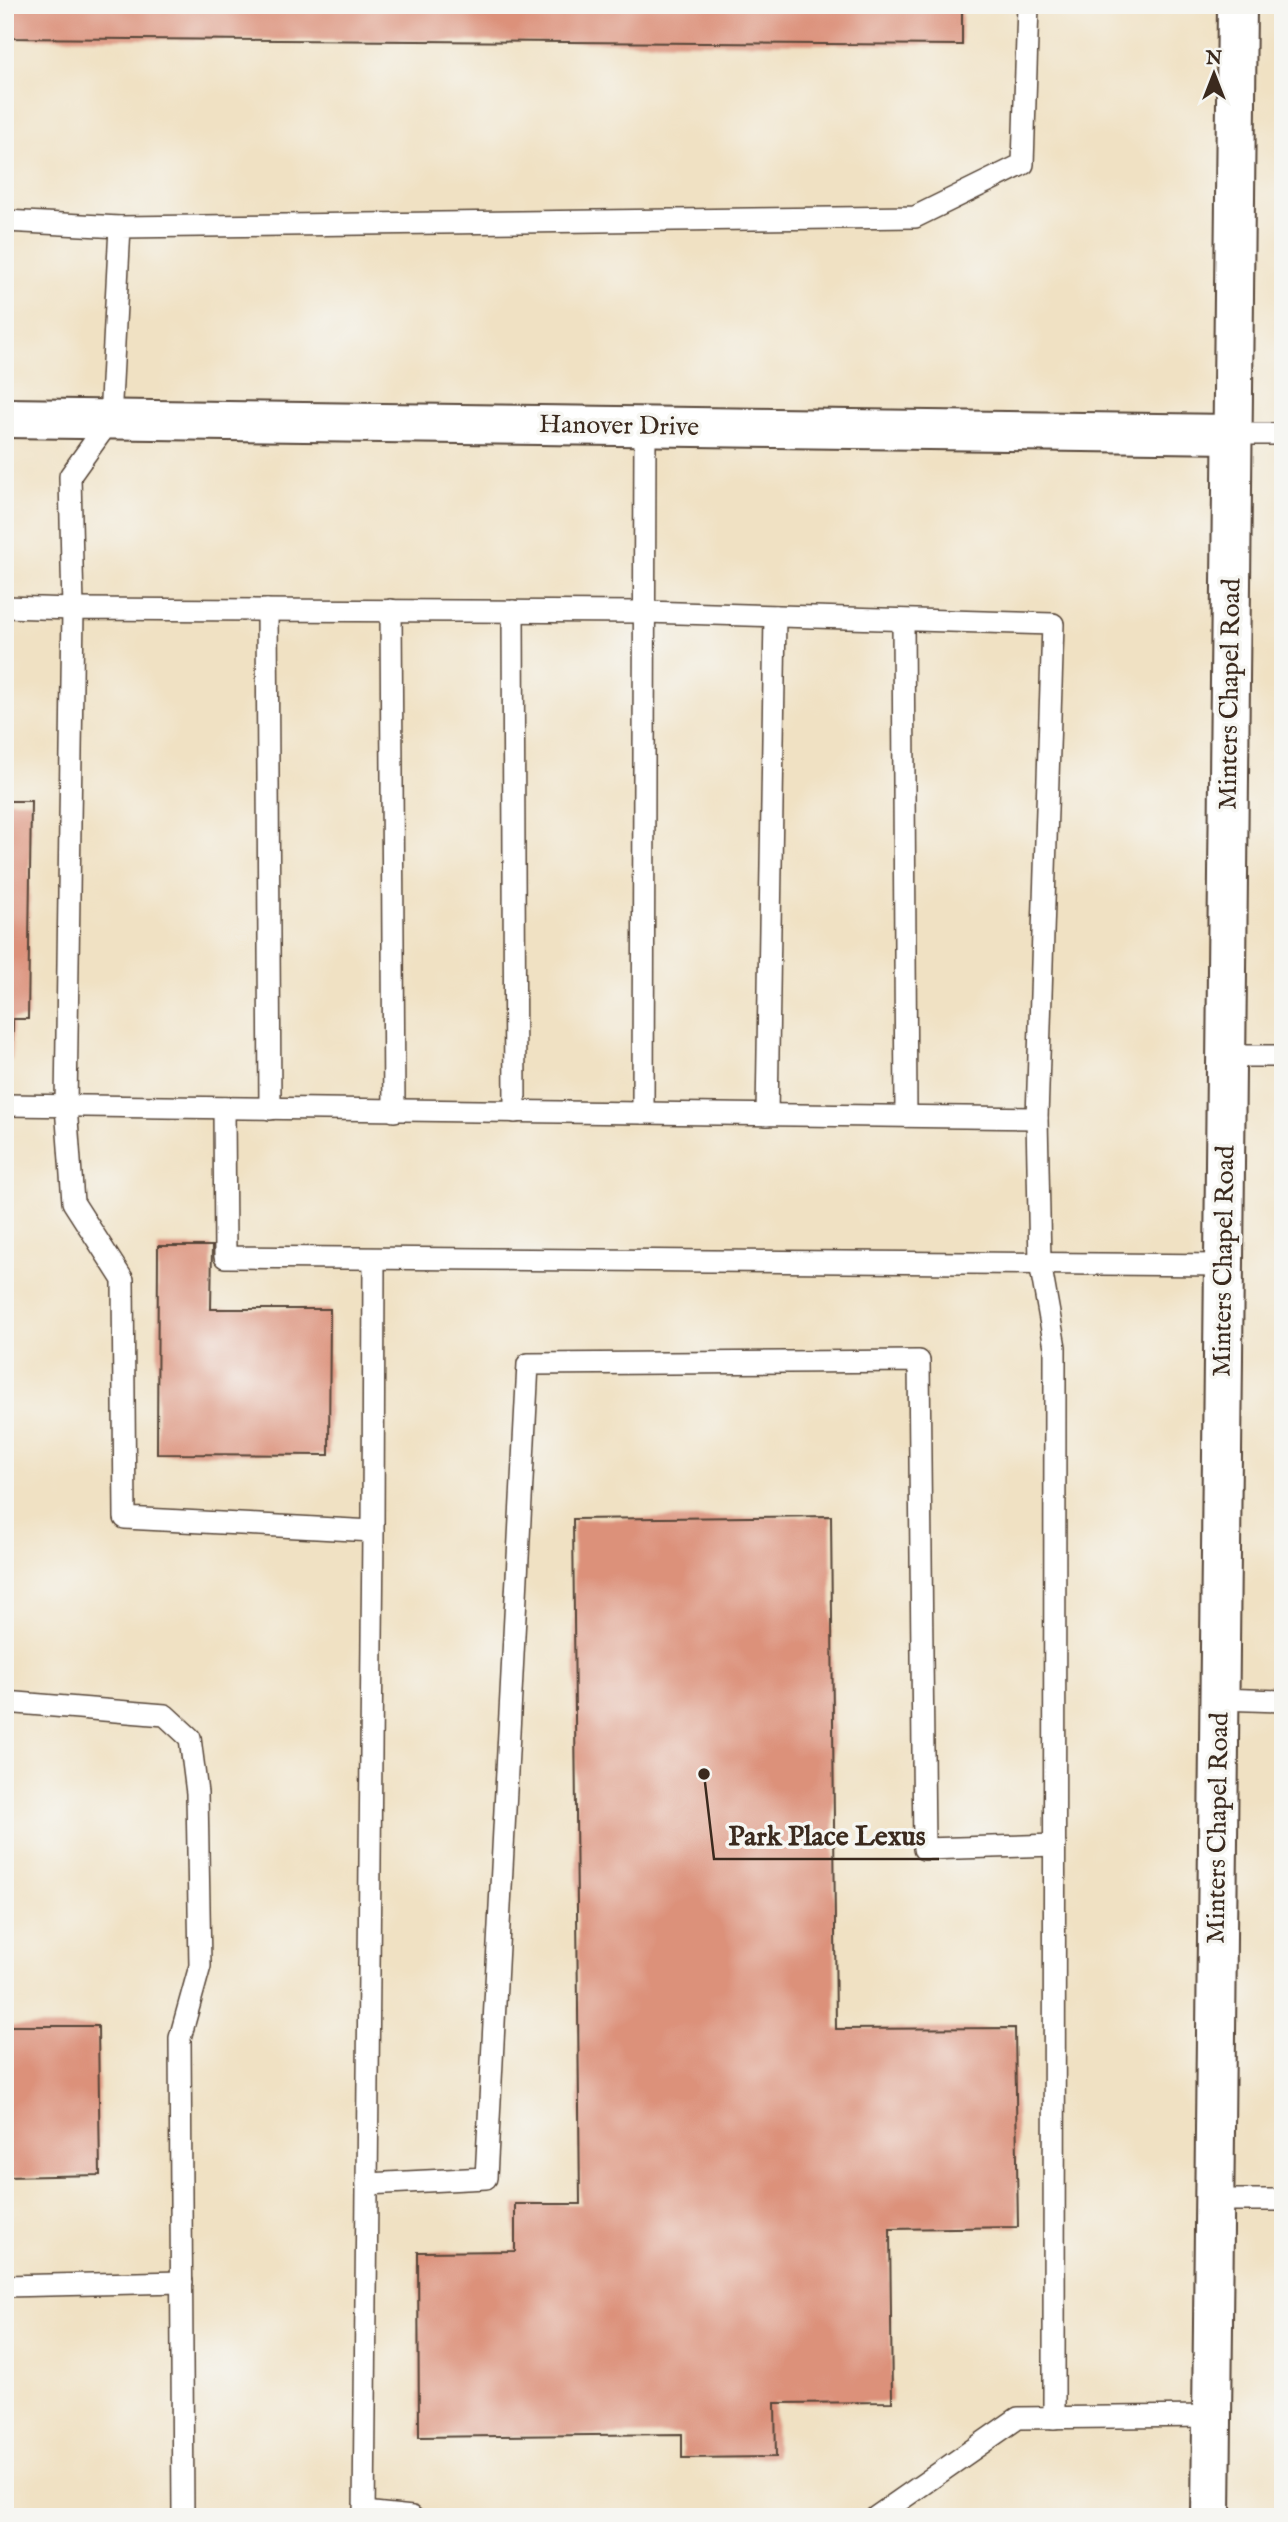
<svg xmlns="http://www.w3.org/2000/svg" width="1288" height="2522" viewBox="0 0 1288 2522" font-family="'IM FELL English',serif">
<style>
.building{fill:#dc917a}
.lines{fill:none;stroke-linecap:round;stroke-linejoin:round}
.service-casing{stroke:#564537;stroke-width:24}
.tertiary-casing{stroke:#564537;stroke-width:42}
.service{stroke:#fff;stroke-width:21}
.tertiary{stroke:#fff;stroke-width:38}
.labels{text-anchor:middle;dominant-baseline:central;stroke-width:7;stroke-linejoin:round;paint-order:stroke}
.street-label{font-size:26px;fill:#3b2a1e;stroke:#f6f6f2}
.leader{fill:none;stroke:#3b2a1e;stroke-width:2.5}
.callout-dot{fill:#3b2a1e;stroke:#f6f6f2;stroke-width:2.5}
.callout-label{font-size:28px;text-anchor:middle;font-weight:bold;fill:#3b2a1e;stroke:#f6f6f2;stroke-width:7;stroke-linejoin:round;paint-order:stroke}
</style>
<rect width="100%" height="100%" fill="#f6f6f2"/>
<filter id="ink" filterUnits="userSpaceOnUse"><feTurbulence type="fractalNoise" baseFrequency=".0143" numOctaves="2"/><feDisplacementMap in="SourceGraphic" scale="14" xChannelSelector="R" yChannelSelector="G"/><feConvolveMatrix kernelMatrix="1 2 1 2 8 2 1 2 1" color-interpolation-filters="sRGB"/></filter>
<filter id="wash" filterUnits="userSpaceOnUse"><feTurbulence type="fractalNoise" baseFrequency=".00686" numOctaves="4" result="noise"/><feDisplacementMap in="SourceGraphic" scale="28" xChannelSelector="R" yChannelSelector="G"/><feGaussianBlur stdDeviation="1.57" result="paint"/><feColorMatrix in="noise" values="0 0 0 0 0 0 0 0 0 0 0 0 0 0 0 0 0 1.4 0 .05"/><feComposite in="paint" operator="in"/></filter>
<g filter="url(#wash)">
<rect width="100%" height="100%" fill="#f0e1c3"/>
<g id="blocks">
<!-- building -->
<g class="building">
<path d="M 5,5 L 962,5 L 962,45 L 5,38 Z"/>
<path d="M 5,801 L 31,801 L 28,1019 L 13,1019 L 12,1060 L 5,1060 Z"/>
<path d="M 158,1246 L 212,1246 L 211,1309 L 330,1309 L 329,1455 L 157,1454 Z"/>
<path d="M 831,1516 L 836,2029 L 1015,2028 L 1018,2227 L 890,2229 L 892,2402 L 775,2403 L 776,2457 L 682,2458 L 682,2434 L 419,2437 L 418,2252 L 515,2251 L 515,2204 L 580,2204 L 573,1519 Z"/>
<path d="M 5,2026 L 98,2026 L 100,2175 L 5,2177 Z"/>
</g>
</g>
</g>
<g filter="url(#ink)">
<use href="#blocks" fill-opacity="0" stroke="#564537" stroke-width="2"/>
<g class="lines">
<!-- service casing -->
<g class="service-casing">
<g id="service">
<path d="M 5,221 L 120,227"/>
<path d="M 1232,434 L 1283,434"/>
<path d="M 5,607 L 73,609 L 70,476 L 110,420 L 120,227 L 915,217 L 1023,164 L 1028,5"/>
<path d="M 267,610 L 270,1109"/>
<path d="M 391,610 L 394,1111"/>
<path d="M 513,611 L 515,1112"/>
<path d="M 903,620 L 906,1116"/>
<path d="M 1226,1056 L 1283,1056"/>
<path d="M 5,1105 L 643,1113 L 645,426"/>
<path d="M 224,1108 L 225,1257 L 1224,1265"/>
<path d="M 767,1115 L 775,616"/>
<path d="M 1037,1118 L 1040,1263 L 1055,1347 L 1054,2418"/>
<path d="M 374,1259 L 373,1531 L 125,1518 L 123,1280 L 73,1202 L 66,1106 L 73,609 L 645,612 L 1053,624 L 1037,1118 L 643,1113"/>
<path d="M 1219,1699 L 1283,1701"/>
<path d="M 5,1702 L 165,1715 L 190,1738 L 197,1793 L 200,1966 L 180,2038 L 183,2517"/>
<path d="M 367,2184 L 486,2178 L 528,1364 L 919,1361 L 924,1849 L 1055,1845"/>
<path d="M 1214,2200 L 1283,2200"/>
<path d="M 5,2286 L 182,2282"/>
<path d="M 364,2512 L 412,2517"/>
<path d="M 364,2517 L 373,1531"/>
<path d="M 876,2517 L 1018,2418 L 1212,2416"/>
</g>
</g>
<!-- tertiary casing -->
<g class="tertiary-casing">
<g id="tertiary">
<path d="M 5,418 L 1232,434"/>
<path d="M 1211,2517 L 1237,5"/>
</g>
</g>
<!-- service -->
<use href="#service" class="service"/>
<!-- tertiary -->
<use href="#tertiary" class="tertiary"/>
</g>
</g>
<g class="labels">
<!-- street labels -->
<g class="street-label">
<text transform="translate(619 426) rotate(1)">Hanover Drive</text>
<text transform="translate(1230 694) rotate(-89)">Minters Chapel Road</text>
<text transform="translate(1224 1261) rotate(-89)">Minters Chapel Road</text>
<text transform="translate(1218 1828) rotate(-89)">Minters Chapel Road</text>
</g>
</g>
<!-- callouts -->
<path class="leader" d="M704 1774L714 1859H939"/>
<circle class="callout-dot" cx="704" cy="1774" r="7"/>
<g class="callout-label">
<text x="827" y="1845">Park Place Lexus</text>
</g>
<!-- margin -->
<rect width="1288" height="2522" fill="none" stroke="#f6f6f2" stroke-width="28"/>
<!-- north arrow -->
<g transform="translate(1214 74)" stroke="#f6f6f2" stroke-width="5" paint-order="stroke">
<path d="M0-5L12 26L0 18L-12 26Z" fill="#3b2a1e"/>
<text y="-10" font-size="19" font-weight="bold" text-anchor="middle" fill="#3b2a1e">N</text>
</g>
</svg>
